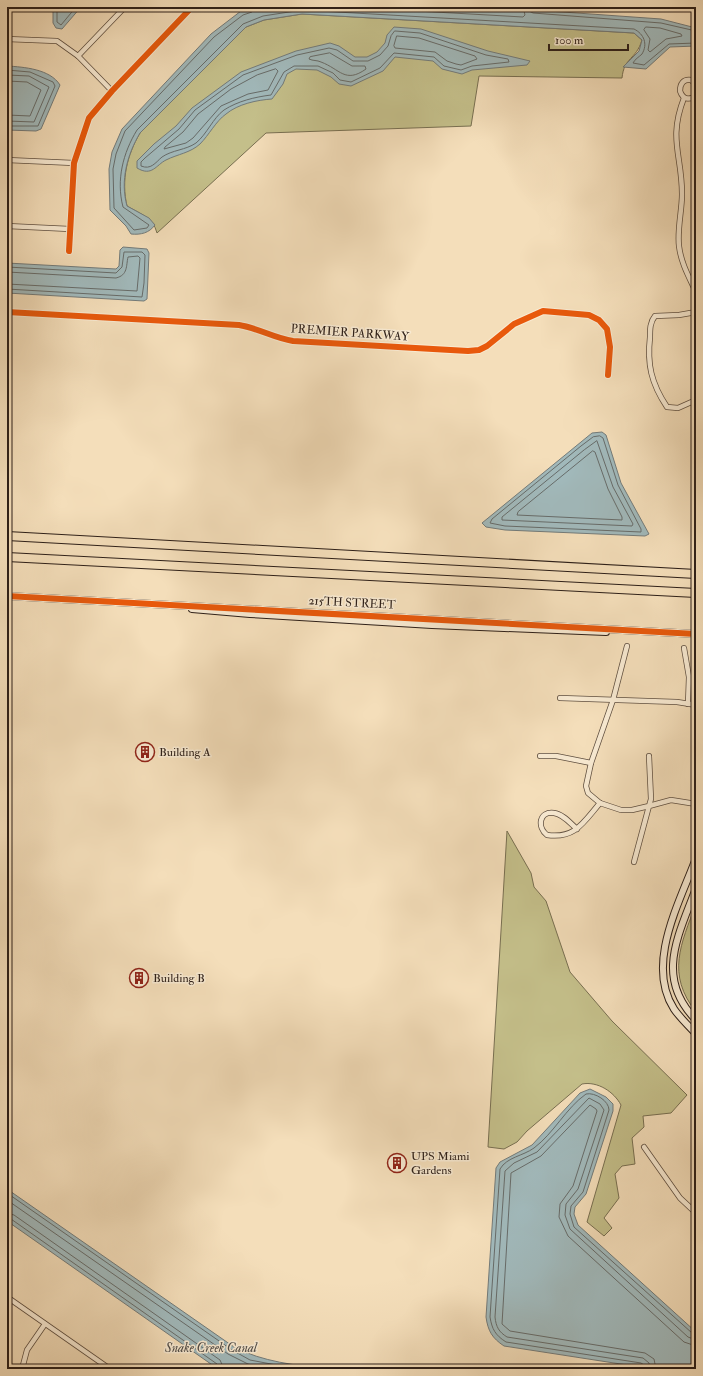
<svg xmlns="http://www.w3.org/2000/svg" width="703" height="1376" viewBox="0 0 703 1376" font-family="'IM FELL Double Pica',serif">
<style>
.green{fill:#c4bf8a;stroke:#786f51}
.water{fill:#a1b9bb;stroke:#737b7a}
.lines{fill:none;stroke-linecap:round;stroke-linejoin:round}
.shore{stroke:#676c6a;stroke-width:1}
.street-casing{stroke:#5f4f40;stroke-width:6}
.secondary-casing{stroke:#2d1f18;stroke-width:8}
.highway-casing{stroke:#2d1f18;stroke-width:10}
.street{stroke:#f8ead2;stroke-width:4.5}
.secondary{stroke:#f8ead2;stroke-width:6}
.highway{stroke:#f4deba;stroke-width:8}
.cycleway-casing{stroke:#f8ead2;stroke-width:8}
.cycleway{stroke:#e8590c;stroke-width:6}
.labels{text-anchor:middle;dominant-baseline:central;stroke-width:3;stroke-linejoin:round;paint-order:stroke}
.street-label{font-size:12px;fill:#2d1f18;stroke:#f8ead2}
.poi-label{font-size:12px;fill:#2d1f18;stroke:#f8ead2;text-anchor:start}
.water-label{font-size:13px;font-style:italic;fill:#504d49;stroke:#f8ead2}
</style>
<rect width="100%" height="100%" fill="#f4deba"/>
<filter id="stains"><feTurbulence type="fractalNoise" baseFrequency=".005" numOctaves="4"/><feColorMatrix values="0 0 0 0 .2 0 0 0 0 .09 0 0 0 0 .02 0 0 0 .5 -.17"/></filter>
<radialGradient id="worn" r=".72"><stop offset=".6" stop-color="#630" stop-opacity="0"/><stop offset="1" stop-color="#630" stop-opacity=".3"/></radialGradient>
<!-- green -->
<g class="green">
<path d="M 302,14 L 634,33 L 642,40 C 636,60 624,57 622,78 L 479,76 L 471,126 L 266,133 L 157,233 C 153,217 140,214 127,206 C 121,180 127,155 140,133 L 246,27 L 264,20 Z"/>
<path d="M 507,831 L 531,873 L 534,887 L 546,901 L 570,972 L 612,1021 L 687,1095 L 671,1113 L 643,1116 L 644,1127 L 632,1138 L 635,1164 L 622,1166 L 615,1174 L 619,1198 L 604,1218 L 612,1228 L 604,1236 L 587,1222 L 621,1105 C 614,1092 598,1081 582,1084 L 527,1131 L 517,1142 L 504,1149 L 488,1147 Z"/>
<path d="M 696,904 L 696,1012 C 666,974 681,944 696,904 Z"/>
</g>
<!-- water -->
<g class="water">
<path d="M 53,7 L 81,7 L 62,29 L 56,28 L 53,23 Z"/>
<path d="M 255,7 L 492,7 L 661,19 L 696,28 L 696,46 L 670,47 L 646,69 L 623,67 L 639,51 L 642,40 L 634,33 L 302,14 L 264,20 L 246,27 L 140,133 C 127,155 120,181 127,206 L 149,218 L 155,225 C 149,233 141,235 131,234 L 126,226 L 110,210 L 109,169 L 112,152 L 122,129 L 211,34 L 241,11 Z"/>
<path d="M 394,27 L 421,29 L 488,51 L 530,61 L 527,65 L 472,70 L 462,74 L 442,69 L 433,61 L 395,57 L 383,71 L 351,86 L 339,84 L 331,77 L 317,70 L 296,69 L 287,74 L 283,84 L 272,99 C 257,100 238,104 226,114 C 216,121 209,135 200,144 C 190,153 178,154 166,160 C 156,165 152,177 137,168 L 137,161 L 154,144 L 176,126 L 192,108 L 241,72 L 296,51 L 330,43 L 339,46 L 355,57 L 367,57 L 377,52 L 385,43 L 387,35 Z"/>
<path d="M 7,66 C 24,67 50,69 60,85 L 41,129 L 36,131 L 7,130 Z"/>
<path d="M 123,247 L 147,249 L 149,253 L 147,299 L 144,301 L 7,293 L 7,263 L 116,269 L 119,266 L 120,250 Z"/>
<path d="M 602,432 L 606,435 L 621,483 L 649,534 L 645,536 L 505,530 L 486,527 L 482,523 L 592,433 Z"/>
<path d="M 590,1089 L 606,1097 L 613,1104 L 613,1111 L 586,1194 L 575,1207 L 574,1214 L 578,1225 L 696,1332 L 696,1369 L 653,1369 L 504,1346 C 492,1338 488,1331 486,1317 L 496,1168 L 500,1162 L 532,1145 L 580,1093 Z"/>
<path d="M 7,1189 L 234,1347 C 263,1362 295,1365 327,1369 L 218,1369 L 7,1221 Z"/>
</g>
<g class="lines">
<!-- shore -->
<g class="shore">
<path d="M 57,7 L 57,22 L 61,25 L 76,7"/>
<path d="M 253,7 L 252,12 L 243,15 L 214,37 L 125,131 L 116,154 L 113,169 L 114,208 L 134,230 L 147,228 L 149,225 L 123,207 C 116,180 123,153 137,130 L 243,24 L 263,16 L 302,10 L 634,29 C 644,34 648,44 642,54 C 639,57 635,59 633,63 L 644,65 L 669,44 L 696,43"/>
<path d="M 346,7 L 523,17 L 525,15 L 523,7"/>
<path d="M 458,7 L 515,11 L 517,7"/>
<path d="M 528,7 L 529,11 L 533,13 L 661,23 L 696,31"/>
<path d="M 646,27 L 660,28 L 681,34 L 682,36 L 666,39 L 650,52 L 648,50 L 650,39 L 644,30 Z"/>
<path d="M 395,31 L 420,33 L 486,55 L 508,59 L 509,62 L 472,66 L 461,70 L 444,66 L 434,57 L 394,53 L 380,68 L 351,82 L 340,80 L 333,73 L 318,66 L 294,66 L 284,72 L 271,95 C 255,97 238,101 224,110 C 213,118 207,134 196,143 C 186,150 172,150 162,157 C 155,163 151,170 141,166 L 141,162 L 145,158 L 179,129 L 195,110 L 243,75 L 297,55 L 329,48 L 337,50 L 353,61 L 368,61 L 380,55 L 388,46 L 391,36 Z"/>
<path d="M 397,36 L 419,38 L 475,56 L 477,59 L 461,65 L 456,64 L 447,61 L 435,52 L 395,48 L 394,46 Z"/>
<path d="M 330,53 L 352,66 L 365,66 L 366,69 C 345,84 340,69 321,62 C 317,60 313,61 309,59 L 310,57 Z"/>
<path d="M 276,69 L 278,71 L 268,90 L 248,94 L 221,106 L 193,138 L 186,143 L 164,149 L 165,147 L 183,132 L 198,114 L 231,89 L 257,75 Z"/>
<path d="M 7,70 L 30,72 L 53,82 L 55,86 L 38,126 L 7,126"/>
<path d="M 7,75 L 29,76 L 49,87 L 34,122 L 7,121"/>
<path d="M 7,81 L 27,82 L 41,90 L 30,116 L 7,115"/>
<path d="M 7,267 L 116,273 L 122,267 L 124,252 L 142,252 L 145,255 L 144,283 L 142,297 L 7,289"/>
<path d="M 7,272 L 116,278 C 128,275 126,266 128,257 L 138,256 L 140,258 L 137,291 L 7,284"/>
<path d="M 600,436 L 603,438 L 618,485 L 641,529 L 641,532 L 505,526 L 490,523 L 492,519 L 581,446 L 593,437 Z"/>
<path d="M 597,441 L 613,487 L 633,524 L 632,526 L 502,520 L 502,517 L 584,450 Z"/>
<path d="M 593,451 L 595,452 L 608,489 L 622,517 L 622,520 L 517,515 L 518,512 Z"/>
<path d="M 7,1193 L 232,1350 L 250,1360 L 297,1369"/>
<path d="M 7,1200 L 228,1354 L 248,1364 L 267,1369"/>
<path d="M 7,1213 L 14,1215 L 220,1360 L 224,1369"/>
<path d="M 7,1218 L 11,1219 L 217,1364 L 219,1369"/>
<path d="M 645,1369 L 644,1365 L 641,1363 L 506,1342 C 495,1335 492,1329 490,1317 L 500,1169 C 507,1157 523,1156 534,1148 C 554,1133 566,1108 586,1094 C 595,1092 609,1101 609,1110 L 583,1192 L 571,1206 L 570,1214 L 574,1227 L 692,1333 L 696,1335"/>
<path d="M 650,1369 L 649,1363 L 643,1358 L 507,1337 C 499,1332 496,1327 495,1317 L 505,1171 L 514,1163 L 537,1152 L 589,1098 L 600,1104 L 604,1110 L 578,1189 L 566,1204 L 565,1215 L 570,1229 L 688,1337 L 696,1340"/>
<path d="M 656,1369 L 654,1359 L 645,1353 L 510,1331 L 502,1324 L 511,1173 L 541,1156 L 590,1105 L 596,1109 L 597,1111 L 573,1186 L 560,1204 L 559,1217 L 568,1236 L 684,1342 L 696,1346"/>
</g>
<!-- street casing -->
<g class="street-casing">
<g id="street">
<path d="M 7,39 L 57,41 L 78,56 L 112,91"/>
<path d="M 78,56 L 125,7"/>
<path d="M 696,85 L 691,80 C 683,79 680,84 680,91 C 683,100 691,101 696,94"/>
<path d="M 684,98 C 668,139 682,155 682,194 C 682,211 677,229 679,246 C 681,263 689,277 696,292"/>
<path d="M 7,160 L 74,163"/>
<path d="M 7,226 L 70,229"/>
<path d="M 69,251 L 74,163 L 89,118 L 112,91 L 192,7"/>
<path d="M 7,312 L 239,325 C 258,328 274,338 293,341 L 468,351 L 479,350 L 487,346 L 514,324 L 543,311 L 589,315 L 599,320 L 607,329 L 610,347 L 608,375"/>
<path d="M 696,312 L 679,315 L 655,316 C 650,322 650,329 650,337 C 647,364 651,383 667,407 L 678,408 L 696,400"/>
<path d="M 684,648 L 689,677 L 688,704"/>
<path d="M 560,698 L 677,702 L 696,705"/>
<path d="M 540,756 L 556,756 L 591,763"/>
<path d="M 695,756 L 696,719"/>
<path d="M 600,803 L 588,793 L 586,786 L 591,763 L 613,700 L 627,646"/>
<path d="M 577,829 C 571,824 563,814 554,813 C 539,811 537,827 547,835 C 575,839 583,823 600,803 L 621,810 L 632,810 L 649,806 L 651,799 L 649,756"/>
<path d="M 634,862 L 649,806 L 671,800 L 696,804"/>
<path d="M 644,1147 L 680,1198 L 696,1213"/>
<path d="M 7,1297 L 110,1369"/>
<path d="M 22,1369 L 27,1350 L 45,1324"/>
</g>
</g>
<!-- secondary casing -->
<g class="secondary-casing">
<g id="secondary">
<path d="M 7,596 L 696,634"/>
<path d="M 192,609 L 250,614 L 432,625 L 606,632"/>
<path d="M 696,858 C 680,902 645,964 674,1009 C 680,1018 689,1026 696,1034"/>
<path d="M 696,888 C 679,935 654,977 696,1020"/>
</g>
</g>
<!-- highway casing -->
<g class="highway-casing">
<g id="highway">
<path d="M 7,536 L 696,574"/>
<path d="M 7,557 L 696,593"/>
</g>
</g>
<!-- street -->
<use href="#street" class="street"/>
<!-- secondary -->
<use href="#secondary" class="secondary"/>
<!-- highway -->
<use href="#highway" class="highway"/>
<!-- cycleway casing -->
<g class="cycleway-casing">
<g id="cycleway">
<path d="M 69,251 L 74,163 L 89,118 L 112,91 L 192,7"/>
<path d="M 7,312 L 239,325 C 258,328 274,338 293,341 L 468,351 L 479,350 L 487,346 L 514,324 L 543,311 L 589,315 L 599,320 L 607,329 L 610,347 L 608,375"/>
<path d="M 7,596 L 696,634"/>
</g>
</g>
<!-- cycleway -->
<use href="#cycleway" class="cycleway"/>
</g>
<!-- icons -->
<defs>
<g id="building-ring" transform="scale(1)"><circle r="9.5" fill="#f8ead2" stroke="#8f2418" stroke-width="1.5"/><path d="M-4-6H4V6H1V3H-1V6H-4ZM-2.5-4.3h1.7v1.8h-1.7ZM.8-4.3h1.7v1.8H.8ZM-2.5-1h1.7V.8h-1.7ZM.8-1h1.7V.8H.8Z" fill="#8f2418"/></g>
</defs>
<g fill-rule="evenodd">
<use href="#building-ring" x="145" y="752"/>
<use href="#building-ring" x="139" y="978"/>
<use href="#building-ring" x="397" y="1163"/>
</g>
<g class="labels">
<!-- street labels -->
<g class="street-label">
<text transform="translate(350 333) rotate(4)">PREMIER PARKWAY</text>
<text transform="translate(352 603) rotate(3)">215TH STREET</text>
</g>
<!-- poi labels -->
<g class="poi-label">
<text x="159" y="752">Building A</text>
<text x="153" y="978">Building B</text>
<text x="411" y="1156">UPS Miami<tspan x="411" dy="14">Gardens</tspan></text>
</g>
<!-- water labels -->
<g class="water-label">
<text x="211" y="1348">Snake Creek Canal</text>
</g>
</g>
<!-- margin -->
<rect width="703" height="1376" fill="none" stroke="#f4deba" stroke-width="24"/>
<rect x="8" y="8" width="687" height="1360" fill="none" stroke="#2d1f18" stroke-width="2"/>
<rect x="12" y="12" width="679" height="1352" fill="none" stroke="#2d1f18"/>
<!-- scale -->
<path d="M549 44v6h79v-6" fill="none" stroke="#2d1f18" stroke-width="2"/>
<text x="555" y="44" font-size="12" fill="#2d1f18" stroke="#f8ead2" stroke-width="3" paint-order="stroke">100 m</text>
<rect width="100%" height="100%" filter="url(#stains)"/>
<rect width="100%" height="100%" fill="url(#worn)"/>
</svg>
